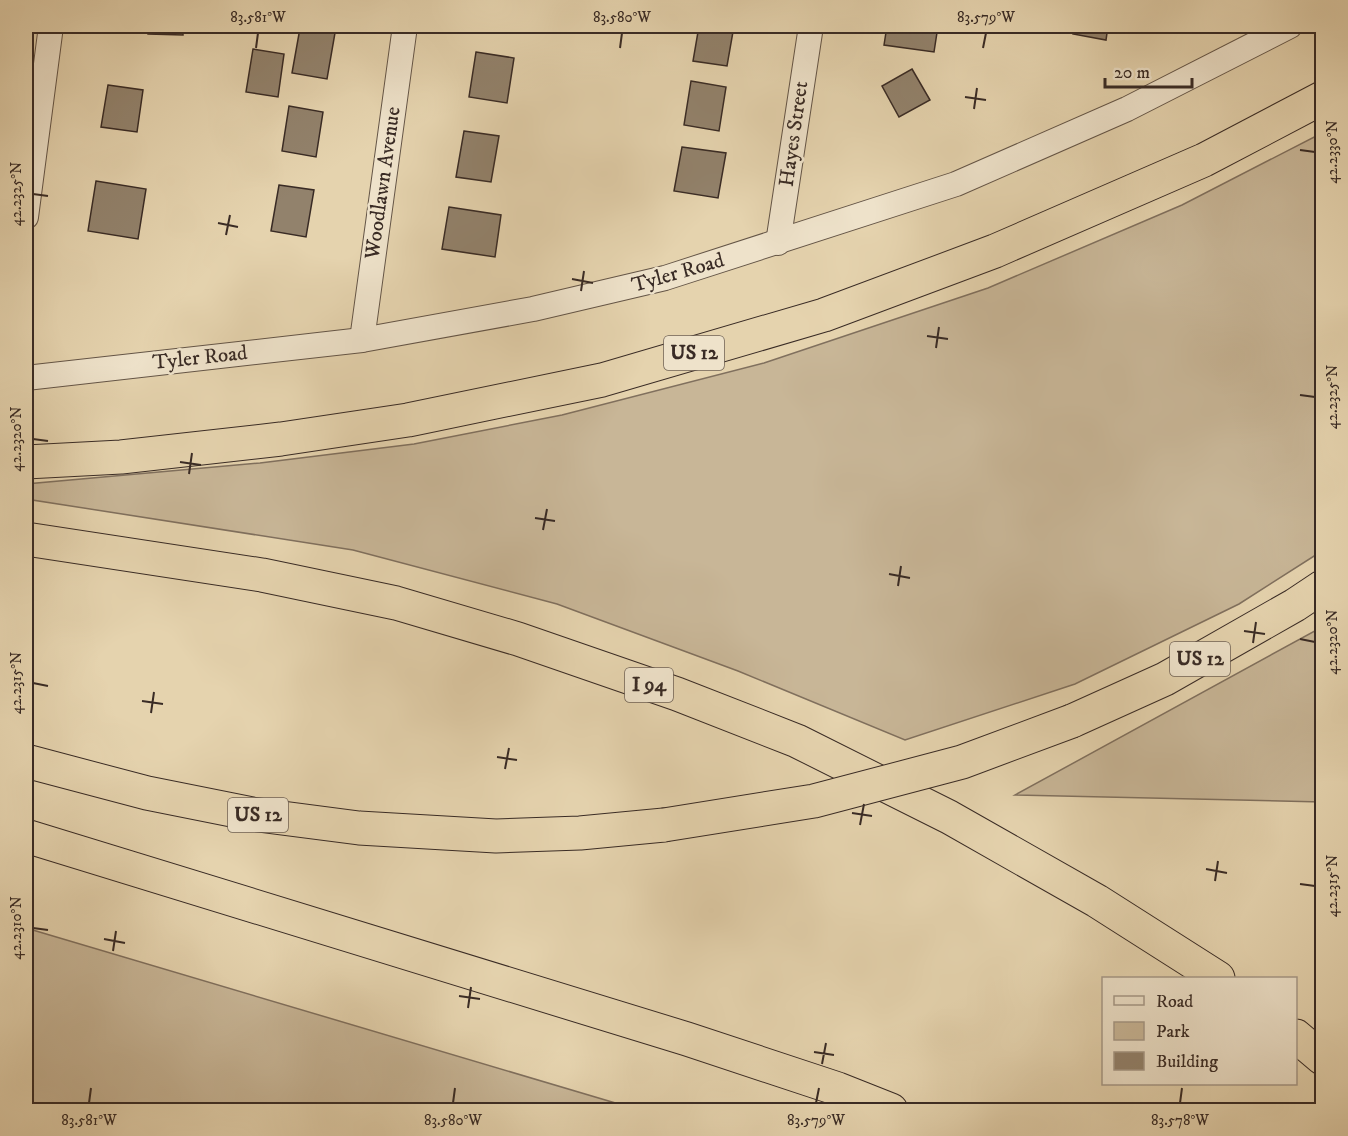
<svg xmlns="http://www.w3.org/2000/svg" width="1348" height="1136" viewBox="0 0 1348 1136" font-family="'IM FELL DW Pica',serif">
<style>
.green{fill:#c8b697;stroke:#80705e;stroke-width:1.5}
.building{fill:#92826c;stroke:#392b25;stroke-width:1.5}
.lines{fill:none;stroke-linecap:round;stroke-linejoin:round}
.street-casing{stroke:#645547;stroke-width:26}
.highway-casing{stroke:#392b25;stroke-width:35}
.street{stroke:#eee2ca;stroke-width:24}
.highway{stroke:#e5d3ae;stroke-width:33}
.highway-bridge-casing{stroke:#392b25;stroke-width:35;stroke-linecap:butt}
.highway-bridge{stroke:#e5d3ae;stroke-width:33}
.ticks{fill:none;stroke:#392b25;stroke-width:2}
.labels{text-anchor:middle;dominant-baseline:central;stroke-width:5;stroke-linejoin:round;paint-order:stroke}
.shield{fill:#eee2ca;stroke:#6f6256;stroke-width:1.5}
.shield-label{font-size:20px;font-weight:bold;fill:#392b25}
.street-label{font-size:21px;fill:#392b25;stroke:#eee2ca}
.neatline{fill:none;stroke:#392b25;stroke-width:2}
.ticks-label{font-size:15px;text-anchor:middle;fill:#392b25}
</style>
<rect width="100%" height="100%" fill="#e5d3ae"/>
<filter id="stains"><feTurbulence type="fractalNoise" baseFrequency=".00333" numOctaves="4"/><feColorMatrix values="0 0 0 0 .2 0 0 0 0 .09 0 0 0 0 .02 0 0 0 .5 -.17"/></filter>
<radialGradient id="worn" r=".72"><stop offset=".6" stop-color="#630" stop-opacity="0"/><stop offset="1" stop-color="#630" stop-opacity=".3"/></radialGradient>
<!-- green -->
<g class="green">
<path d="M 1322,133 L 1322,551 L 1239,604 L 1075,684 L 905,740 L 738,671 L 557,604 L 353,550 L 26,499 L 26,484 L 260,463 L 414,444 L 562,415 L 764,363 L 988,288 L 1182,205 Z"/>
<path d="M 1322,627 L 1322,802 L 1015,795 Z"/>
<path d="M 26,928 L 639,1110 L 26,1110 Z"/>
</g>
<!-- building -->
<g class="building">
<path d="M 148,26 L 183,26 L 183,35 L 148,34 Z"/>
<path d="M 699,26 L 734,26 L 727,66 L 693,61 Z"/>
<path d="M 887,26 L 938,26 L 934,52 L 884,45 Z"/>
<path d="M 1075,26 L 1108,26 L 1106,40 L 1073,34 Z"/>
<path d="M 300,28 L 335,33 L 327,79 L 292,73 Z"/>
<path d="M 253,49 L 284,54 L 278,97 L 246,92 Z"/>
<path d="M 476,52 L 514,58 L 507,103 L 469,97 Z"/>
<path d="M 912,69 L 930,100 L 899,117 L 882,86 Z"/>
<path d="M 691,81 L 726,87 L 719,131 L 684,125 Z"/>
<path d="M 108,85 L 143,90 L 137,132 L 101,127 Z"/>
<path d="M 289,106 L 323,112 L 316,157 L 282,151 Z"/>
<path d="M 464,131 L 499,136 L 491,182 L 456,177 Z"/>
<path d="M 682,147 L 726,153 L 718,198 L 674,191 Z"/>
<path d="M 96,181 L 146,189 L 138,239 L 88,231 Z"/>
<path d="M 279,185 L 314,190 L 306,237 L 271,231 Z"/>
<path d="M 449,207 L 501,215 L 495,257 L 442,249 Z"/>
</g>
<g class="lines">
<!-- street casing -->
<g class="street-casing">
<g id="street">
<path d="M 26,217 L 51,26"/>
<path d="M 778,243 L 811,26"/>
<path d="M 362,340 L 405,26"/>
<path d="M 26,378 L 362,340 L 533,309 L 665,278 L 956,184 L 1127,109 L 1290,26"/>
</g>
</g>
<!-- highway casing -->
<g class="highway-casing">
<g id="highway">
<path d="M 26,462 L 121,457 L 281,439 L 408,420 L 602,380 L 824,315 L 995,251 L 1204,160 L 1322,98"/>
<path d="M 26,539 L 262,575 L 396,603 L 518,639 L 677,694 L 797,741 L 949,817 L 1097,901 L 1218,978"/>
<path d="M 1072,721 L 1165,679 L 1295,605 L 1322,587"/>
<path d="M 26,761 L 147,793 L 252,814 L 359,828 L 496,836 L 580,833 L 664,825"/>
<path d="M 26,836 L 687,1039 L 838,1089 L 891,1110"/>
<path d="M 1296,1036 L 1322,1058"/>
</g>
</g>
<!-- street -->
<use href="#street" class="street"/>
<!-- highway -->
<use href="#highway" class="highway"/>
<!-- highway-bridge casing -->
<g class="highway-bridge-casing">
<path id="highway-bridge" d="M 664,825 L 814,801 L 962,762 L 1072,721"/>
</g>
<!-- highway-bridge -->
<use href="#highway-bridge" class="highway-bridge"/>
</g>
<!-- ticks -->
<path class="ticks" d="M 256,48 L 258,33M 620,48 L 622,33M 983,48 L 986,33M 965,97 L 986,100M 974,109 L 977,88M 1300,150 L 1315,152M 33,194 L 48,196M 218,223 L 238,227M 226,235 L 230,215M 572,279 L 593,283M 581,291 L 584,271M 927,336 L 948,339M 936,348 L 939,327M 1300,395 L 1315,397M 33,439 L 48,441M 180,462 L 201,465M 189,474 L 192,453M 535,518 L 555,521M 543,530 L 547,509M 889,574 L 910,578M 898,586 L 901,566M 1244,631 L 1265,634M 1300,639 L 1315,642M 1253,643 L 1256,622M 33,683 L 48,686M 142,701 L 163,704M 151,713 L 154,692M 497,757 L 517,760M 505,769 L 509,748M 852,813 L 872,816M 860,825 L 864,804M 1206,869 L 1227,873M 1215,881 L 1218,861M 1300,884 L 1315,886M 33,928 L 48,930M 104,939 L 125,943M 113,951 L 116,931M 459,996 L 480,999M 468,1008 L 471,987M 814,1052 L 834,1055M 822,1064 L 826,1043M 89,1103 L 91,1088M 453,1103 L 455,1088M 816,1103 L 819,1088M 1180,1103 L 1182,1088"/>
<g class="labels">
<!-- shield labels -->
<g class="shield">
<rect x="664" y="336" width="60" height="34" rx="4.5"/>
<rect x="1170" y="642" width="60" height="34" rx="4.5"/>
<rect x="625" y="668" width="48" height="34" rx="4.5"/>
<rect x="228" y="798" width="60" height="34" rx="4.5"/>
</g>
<g class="shield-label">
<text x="694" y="353">US 12</text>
<text x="1200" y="659">US 12</text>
<text x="649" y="685">I 94</text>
<text x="258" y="815">US 12</text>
</g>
<!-- street labels -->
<g class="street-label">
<text transform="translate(794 134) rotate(-82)">Hayes Street</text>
<text transform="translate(383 183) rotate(-82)">Woodlawn Avenue</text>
<text transform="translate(678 273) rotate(-16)">Tyler Road</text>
<text transform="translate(200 358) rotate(-6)">Tyler Road</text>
</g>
</g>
<!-- margin -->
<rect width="1348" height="1136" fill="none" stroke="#e5d3ae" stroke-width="66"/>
<!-- legend -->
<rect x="1102" y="977" width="195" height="108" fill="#eee2ca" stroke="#a69988" stroke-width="1.5"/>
<rect x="1114" y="996" width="30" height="9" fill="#eee2ca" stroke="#a69988" stroke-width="1.5"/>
<text x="1156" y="1007" font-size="18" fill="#392b25">Road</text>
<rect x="1114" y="1022" width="30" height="18" fill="#c8b697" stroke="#a69988" stroke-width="1.5"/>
<text x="1156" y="1037" font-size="18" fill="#392b25">Park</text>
<rect x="1114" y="1052" width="30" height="18" fill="#92826c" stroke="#a69988" stroke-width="1.5"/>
<text x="1156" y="1067" font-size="18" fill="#392b25">Building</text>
<!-- scale -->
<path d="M1105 78v9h87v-9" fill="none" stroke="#392b25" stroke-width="3"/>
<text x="1114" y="78" font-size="18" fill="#392b25" stroke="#eee2ca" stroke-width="4.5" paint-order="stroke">20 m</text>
<rect x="33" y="33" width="1282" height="1070" class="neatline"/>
<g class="ticks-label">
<text x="258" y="22">83.581°W</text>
<text x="622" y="22">83.580°W</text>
<text x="986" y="22">83.579°W</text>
<text transform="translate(1332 152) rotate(-90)" y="5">42.2330°N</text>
<text transform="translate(16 194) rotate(-90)" y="5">42.2325°N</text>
<text transform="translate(1332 397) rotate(-90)" y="5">42.2325°N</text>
<text transform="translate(16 439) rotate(-90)" y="5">42.2320°N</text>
<text transform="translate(1332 642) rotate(-90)" y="5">42.2320°N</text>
<text transform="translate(16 683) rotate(-90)" y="5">42.2315°N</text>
<text transform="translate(1332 886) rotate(-90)" y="5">42.2315°N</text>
<text transform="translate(16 928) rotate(-90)" y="5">42.2310°N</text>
<text x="89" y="1125">83.581°W</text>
<text x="453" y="1125">83.580°W</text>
<text x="816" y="1125">83.579°W</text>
<text x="1180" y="1125">83.578°W</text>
</g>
<rect width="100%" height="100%" filter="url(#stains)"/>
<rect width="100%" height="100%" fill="url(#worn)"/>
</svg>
